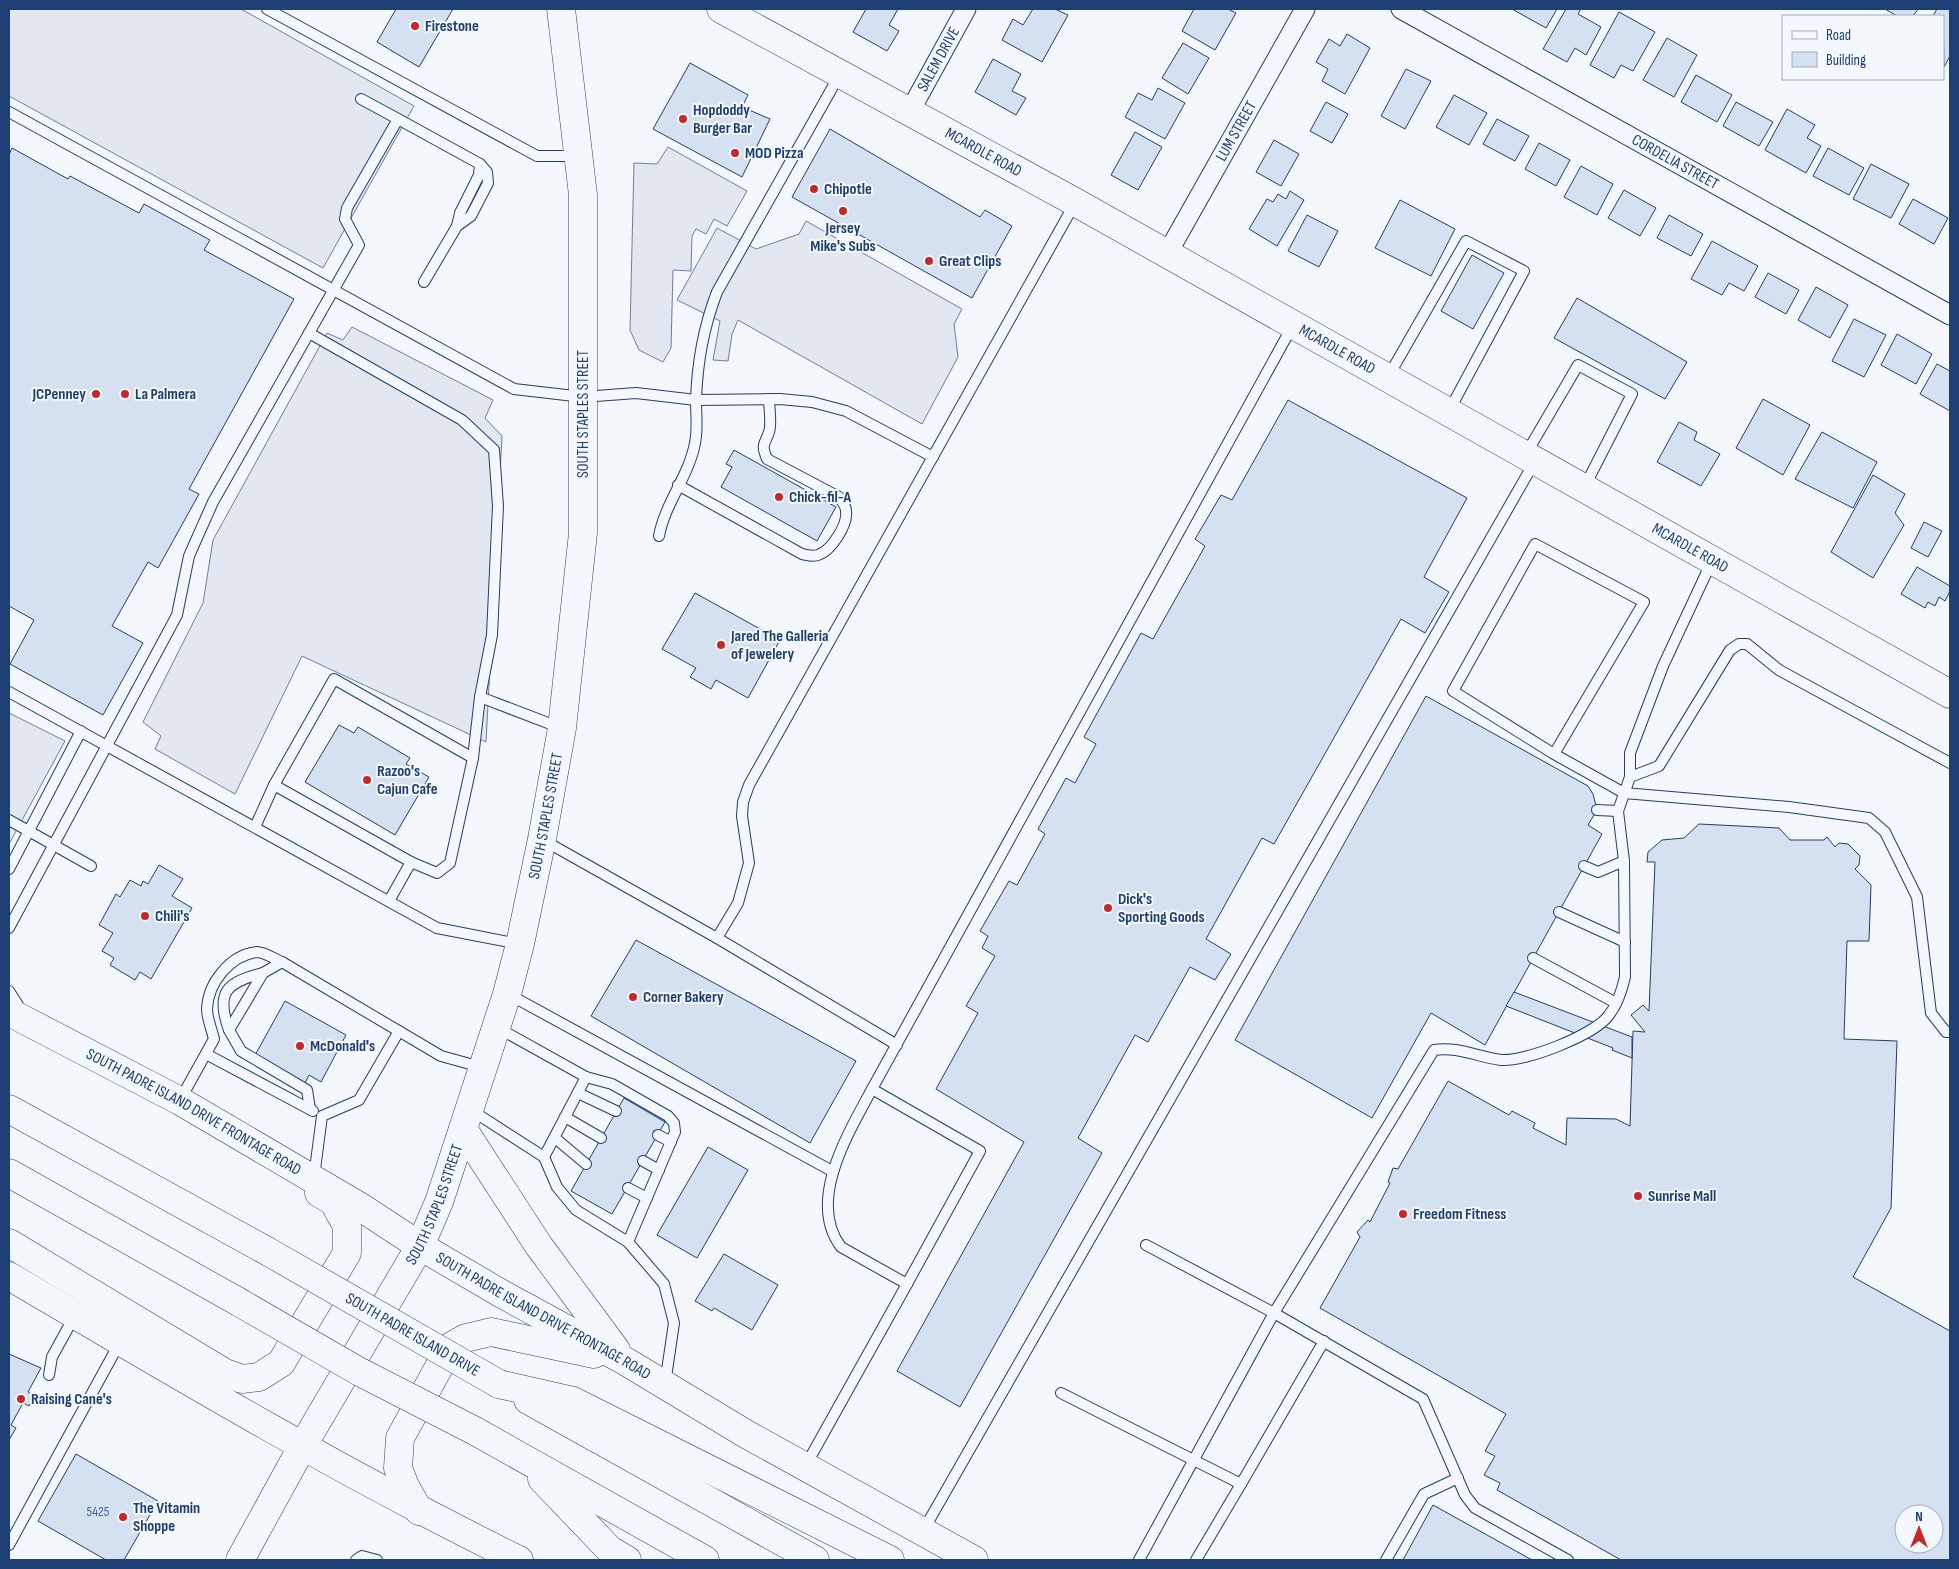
<svg xmlns="http://www.w3.org/2000/svg" width="1959" height="1569" viewBox="0 0 1959 1569" font-family="'Sofia Sans Condensed',sans-serif">
<style>
.parking{fill:#e3e8f0;stroke:#687fa3}
.building{fill:#d5e0f0;stroke:#1d3f73;fill-rule:evenodd}
.lines{fill:none;stroke-linecap:round;stroke-linejoin:round}
.service-casing{stroke:#1d3f73;stroke-width:12}
.minor-casing{stroke:#1d3f73;stroke-width:21}
.secondary-casing{stroke:#1d3f73;stroke-width:29}
.primary-casing{stroke:#1d3f73;stroke-width:29}
.motorway-casing{stroke:#1d3f73;stroke-width:29}
.service{stroke:#f4f7fb;stroke-width:10}
.minor{stroke:#f4f7fb;stroke-width:19}
.secondary{stroke:#f4f7fb;stroke-width:28}
.primary{stroke:#f4f7fb;stroke-width:28}
.motorway{stroke:#f4f7fb;stroke-width:28}
.motorway-bridge-casing{stroke:#1d3f73;stroke-width:29;stroke-linecap:butt}
.motorway-bridge{stroke:#f4f7fb;stroke-width:28}
.poi-dot{fill:#c62828;stroke:#f4f7fb;stroke-width:2}
.labels{text-anchor:middle;dominant-baseline:central;stroke-width:4;stroke-linejoin:round;paint-order:stroke}
.number-label{font-size:14px;fill:#4b6792}
.poi-label{font-size:16px;font-weight:bold;fill:#1d3f73;stroke:#f4f7fb;text-anchor:start}
.street-label{font-size:16px;fill:#1d3f73;stroke:#f4f7fb}
</style>
<rect width="100%" height="100%" fill="#f4f7fb"/>
<!-- parking -->
<g class="parking">
<path d="M 9,9 L 241,9 L 414,106 L 323,268 L 9,96 Z"/>
<path d="M 668,147 L 747,191 L 727,226 L 714,219 L 706,234 L 696,229 L 692,236 L 691,271 L 673,270 L 671,348 L 663,362 L 639,350 L 630,330 L 634,163 L 657,164 Z"/>
<path d="M 806,221 L 962,309 L 954,324 L 958,357 L 922,424 L 738,320 L 732,334 L 728,361 L 713,360 L 720,321 L 677,300 L 717,228 L 756,249 L 799,234 Z"/>
<path d="M 352,327 L 493,400 L 485,418 L 502,436 L 486,742 L 302,656 L 235,794 L 155,749 L 161,736 L 143,722 L 203,603 L 213,540 L 327,333 L 343,340 Z"/>
<path d="M 9,713 L 65,741 L 9,844 Z"/>
</g>
<!-- building -->
<g class="building">
<path d="M 396,9 L 453,9 L 419,67 L 377,42 Z"/>
<path d="M 866,9 L 898,9 L 889,25 L 899,31 L 887,51 L 853,32 Z"/>
<path d="M 1033,9 L 1055,9 L 1068,15 L 1042,62 L 1002,40 L 1013,19 L 1023,25 Z"/>
<path d="M 1194,9 L 1228,9 L 1236,13 L 1215,50 L 1182,31 Z"/>
<path d="M 1512,9 L 1557,9 L 1546,28 Z"/>
<path d="M 1566,9 L 1581,9 L 1578,14 L 1601,27 L 1586,55 L 1575,48 L 1567,62 L 1543,49 Z"/>
<path d="M 1885,9 L 1918,9 L 1913,16 L 1897,16 Z"/>
<path d="M 1937,9 L 1950,9 L 1950,56 L 1944,67 L 1943,16 L 1933,16 Z"/>
<path d="M 1619,12 L 1655,32 L 1633,71 L 1621,65 L 1614,78 L 1590,65 Z"/>
<path d="M 1347,34 L 1370,48 L 1345,94 L 1322,81 L 1328,69 L 1316,62 L 1329,39 L 1340,46 Z"/>
<path d="M 1667,38 L 1697,55 L 1674,97 L 1643,80 Z"/>
<path d="M 1183,43 L 1209,58 L 1188,94 L 1162,78 Z"/>
<path d="M 993,59 L 1021,74 L 1012,91 L 1026,98 L 1016,115 L 975,92 Z"/>
<path d="M 690,63 L 748,95 L 742,107 L 770,119 L 742,177 L 653,129 Z"/>
<path d="M 1406,69 L 1431,81 L 1405,129 L 1381,116 Z"/>
<path d="M 1696,75 L 1732,95 L 1717,122 L 1681,102 Z"/>
<path d="M 1158,88 L 1185,103 L 1165,139 L 1125,117 L 1138,93 L 1152,100 Z"/>
<path d="M 1454,95 L 1487,113 L 1469,145 L 1436,127 Z"/>
<path d="M 1326,102 L 1348,114 L 1332,143 L 1310,131 Z"/>
<path d="M 1736,102 L 1773,122 L 1759,146 L 1723,126 Z"/>
<path d="M 1787,109 L 1815,125 L 1807,138 L 1821,146 L 1806,173 L 1765,150 Z"/>
<path d="M 1497,119 L 1529,136 L 1515,161 L 1483,144 Z"/>
<path d="M 830,129 L 980,217 L 985,210 L 1012,226 L 972,298 L 792,197 Z"/>
<path d="M 1135,132 L 1162,147 L 1138,190 L 1111,175 Z"/>
<path d="M 1274,140 L 1299,154 L 1281,186 L 1256,172 Z"/>
<path d="M 1539,143 L 1570,160 L 1556,186 L 1525,169 Z"/>
<path d="M 12,148 L 68,179 L 70,176 L 139,213 L 144,204 L 210,240 L 204,250 L 294,299 L 189,489 L 199,494 L 158,568 L 148,562 L 112,626 L 143,643 L 103,715 L 10,664 L 34,620 L 9,606 L 9,155 Z"/>
<path d="M 1828,148 L 1864,168 L 1849,195 L 1813,176 Z"/>
<path d="M 1871,164 L 1909,184 L 1891,218 L 1853,199 Z"/>
<path d="M 1581,166 L 1613,184 L 1597,215 L 1564,197 Z"/>
<path d="M 1624,190 L 1656,208 L 1640,236 L 1608,218 Z"/>
<path d="M 1290,191 L 1304,200 L 1277,246 L 1249,229 L 1267,199 L 1273,202 L 1278,194 L 1286,199 Z"/>
<path d="M 1913,199 L 1948,218 L 1934,244 L 1899,224 Z"/>
<path d="M 1400,200 L 1455,229 L 1431,276 L 1375,248 Z"/>
<path d="M 1307,215 L 1338,231 L 1319,267 L 1288,251 Z"/>
<path d="M 1669,215 L 1703,234 L 1691,256 L 1657,238 Z"/>
<path d="M 1712,241 L 1758,266 L 1744,291 L 1729,283 L 1722,295 L 1691,279 Z"/>
<path d="M 1472,255 L 1504,273 L 1473,329 L 1441,311 Z"/>
<path d="M 1768,273 L 1799,290 L 1786,314 L 1755,297 Z"/>
<path d="M 1816,287 L 1848,305 L 1830,338 L 1798,320 Z"/>
<path d="M 1577,298 L 1687,362 L 1665,399 L 1554,338 Z"/>
<path d="M 1854,319 L 1886,335 L 1864,377 L 1832,361 Z"/>
<path d="M 1897,334 L 1932,354 L 1916,384 L 1881,365 Z"/>
<path d="M 1937,364 L 1950,371 L 1950,411 L 1920,394 Z"/>
<path d="M 1763,399 L 1810,425 L 1783,475 L 1736,448 Z"/>
<path d="M 1288,400 L 1467,498 L 1424,577 L 1449,592 L 1425,633 L 1401,619 L 1274,844 L 1262,838 L 1206,939 L 1231,954 L 1215,980 L 1190,967 L 1148,1042 L 1135,1035 L 1078,1138 L 1102,1153 L 960,1407 L 897,1371 L 1024,1142 L 936,1089 L 978,1013 L 966,1006 L 995,956 L 982,948 L 988,936 L 980,931 L 1009,881 L 1017,885 L 1045,834 L 1038,829 L 1066,778 L 1075,783 L 1096,744 L 1084,737 L 1141,633 L 1153,639 L 1205,546 L 1195,539 L 1221,495 L 1232,500 Z"/>
<path d="M 1679,422 L 1697,432 L 1694,440 L 1720,454 L 1701,486 L 1657,462 Z"/>
<path d="M 1822,432 L 1877,462 L 1853,508 L 1795,479 Z"/>
<path d="M 734,450 L 836,507 L 817,541 L 721,487 L 732,467 L 726,464 Z"/>
<path d="M 1873,475 L 1905,494 L 1895,513 L 1904,525 L 1873,578 L 1831,552 Z"/>
<path d="M 1924,522 L 1942,531 L 1928,557 L 1911,548 Z"/>
<path d="M 1917,567 L 1950,586 L 1950,591 L 1945,601 L 1939,597 L 1935,606 L 1928,602 L 1925,608 L 1901,594 Z"/>
<path d="M 695,593 L 780,640 L 748,698 L 716,680 L 711,689 L 690,677 L 696,668 L 662,649 Z"/>
<path d="M 1426,696 L 1588,786 L 1593,794 L 1597,810 L 1588,825 L 1602,834 L 1485,1045 L 1431,1013 L 1372,1118 L 1235,1040 Z"/>
<path d="M 339,725 L 354,733 L 358,727 L 410,758 L 406,764 L 429,777 L 395,835 L 305,782 Z"/>
<path d="M 1699,824 L 1779,828 L 1790,840 L 1824,840 L 1827,837 L 1835,847 L 1839,843 L 1848,844 L 1860,856 L 1859,865 L 1855,869 L 1871,885 L 1869,941 L 1847,941 L 1844,1039 L 1897,1041 L 1891,1208 L 1853,1277 L 1950,1331 L 1950,1560 L 1621,1560 L 1497,1490 L 1500,1483 L 1484,1475 L 1495,1456 L 1485,1451 L 1506,1414 L 1320,1308 L 1360,1237 L 1357,1232 L 1368,1220 L 1370,1222 L 1390,1183 L 1388,1182 L 1393,1168 L 1398,1169 L 1448,1081 L 1509,1115 L 1512,1111 L 1535,1123 L 1533,1128 L 1566,1145 L 1567,1118 L 1616,1119 L 1630,1126 L 1633,1031 L 1645,1032 L 1631,1015 L 1643,1005 L 1649,1011 L 1655,862 L 1647,862 L 1648,852 L 1662,840 L 1684,838 ZM 1904,1514 L 1934,1514 L 1934,1544 L 1904,1544 Z"/>
<path d="M 159,865 L 183,879 L 172,896 L 192,908 L 151,979 L 140,972 L 135,980 L 110,965 L 114,958 L 102,951 L 113,933 L 99,925 L 116,894 L 120,897 L 130,880 L 141,886 L 143,881 L 148,884 Z"/>
<path d="M 636,940 L 856,1061 L 810,1143 L 591,1016 Z"/>
<path d="M 1514,992 L 1632,1037 L 1632,1058 L 1612,1050 L 1613,1048 L 1506,1006 Z"/>
<path d="M 285,1001 L 346,1035 L 321,1082 L 309,1075 L 304,1085 L 254,1057 Z"/>
<path d="M 624,1098 L 665,1122 L 612,1214 L 571,1191 Z"/>
<path d="M 708,1147 L 748,1170 L 697,1258 L 657,1235 Z"/>
<path d="M 724,1254 L 778,1285 L 752,1330 L 714,1308 L 712,1311 L 695,1301 Z"/>
<path d="M 9,1354 L 41,1368 L 28,1392 L 34,1396 L 29,1406 L 23,1403 L 11,1425 L 16,1428 L 9,1440 Z"/>
<path d="M 76,1454 L 158,1501 L 124,1560 L 106,1560 L 38,1521 Z"/>
<path d="M 1433,1505 L 1532,1560 L 1403,1560 Z"/>
</g>
<g class="lines">
<!-- service casing -->
<g class="service-casing">
<g id="service">
<path d="M 267,9 L 537,156 L 577,156"/>
<path d="M 9,112 L 514,389 L 583,397 L 636,393 L 696,400 L 780,399 L 812,402 L 846,411 L 933,457"/>
<path d="M 398,119 L 480,164 L 479,175 L 460,213 L 457,226 L 424,282"/>
<path d="M 457,226 L 471,216 L 488,183 L 487,172 L 480,164"/>
<path d="M 1388,377 L 1466,241 L 1524,271 L 1449,411"/>
<path d="M 1526,454 L 1578,365 L 1632,394 L 1585,486"/>
<path d="M 678,485 L 802,554 C 807,555 813,557 818,555 C 831,551 848,525 846,511 C 846,505 842,502 839,497 L 767,459 C 761,444 764,446 769,432 C 772,424 769,408 769,399"/>
<path d="M 659,536 C 665,503 689,476 695,443 C 698,429 696,415 696,401 C 697,364 704,326 717,292 L 840,74"/>
<path d="M 9,692 L 437,928 L 519,944"/>
<path d="M 480,697 L 561,728"/>
<path d="M 1554,754 L 1644,602 L 1535,544 L 1453,691 L 1554,754 L 1624,793 L 1789,807 L 1869,818 L 1885,832 L 1917,897 L 1931,1013 L 1946,1032 L 1950,1032"/>
<path d="M 1630,777 L 1659,766 L 1730,650 L 1739,644 L 1747,644 L 1779,670 L 1950,763"/>
<path d="M 274,785 L 334,679 L 473,758"/>
<path d="M 1597,810 L 1618,811"/>
<path d="M 9,820 L 91,866"/>
<path d="M 255,827 L 274,785 L 411,862 L 437,873 L 450,863 L 473,758 L 480,697 L 492,635 L 498,506 L 494,450 L 462,420 L 309,333"/>
<path d="M 543,840 L 717,938 L 897,1045"/>
<path d="M 1584,866 L 1598,872 L 1624,861"/>
<path d="M 9,869 L 81,731"/>
<path d="M 389,901 L 411,862"/>
<path d="M 1559,912 L 1625,942"/>
<path d="M 9,928 L 177,615 L 189,556 L 213,502 L 359,245 L 345,219 L 347,208 L 398,119 L 361,99"/>
<path d="M 717,938 L 738,903 L 749,863 L 742,816 L 743,802 L 749,785 L 1075,203"/>
<path d="M 1533,958 L 1616,1003"/>
<path d="M 282,962 L 263,973 L 229,1030 L 241,1051 L 307,1090 L 310,1109"/>
<path d="M 9,991 L 21,1010"/>
<path d="M 508,994 L 832,1171"/>
<path d="M 498,1028 L 586,1077 L 612,1084 L 668,1116 L 674,1123 L 675,1132 L 628,1242 L 664,1284 L 674,1323 L 665,1384"/>
<path d="M 229,1030 C 215,992 227,982 263,973"/>
<path d="M 206,1054 L 313,1111"/>
<path d="M 872,1089 L 980,1151 L 907,1284"/>
<path d="M 578,1093 L 616,1111"/>
<path d="M 180,1100 L 214,1039 C 212,1030 207,1019 207,1009 C 208,983 230,955 257,952 C 264,952 275,959 282,962 L 441,1056 L 481,1067"/>
<path d="M 471,1110 L 544,1157 L 586,1077"/>
<path d="M 565,1117 L 601,1138"/>
<path d="M 658,1135 L 671,1142"/>
<path d="M 555,1138 L 586,1164"/>
<path d="M 544,1157 L 557,1187 L 576,1210 L 628,1242"/>
<path d="M 643,1161 L 659,1170"/>
<path d="M 314,1177 L 322,1116 L 359,1100 L 399,1031"/>
<path d="M 628,1188 L 647,1198"/>
<path d="M 1146,1245 L 1274,1313 L 1423,1399 L 1465,1495 L 1475,1508 L 1568,1560"/>
<path d="M 49,1375 L 52,1357 L 75,1315"/>
<path d="M 1061,1393 L 1241,1484 L 1196,1560"/>
<path d="M 806,1465 L 907,1284 L 841,1247 C 806,1201 849,1132 872,1089 L 1293,325"/>
<path d="M 1241,1484 L 1324,1341"/>
<path d="M 923,1531 L 1535,461"/>
<path d="M 9,1545 L 120,1342"/>
<path d="M 356,1560 L 362,1556 L 377,1560"/>
<path d="M 1139,1560 L 1274,1313 L 1434,1050 C 1457,1046 1478,1057 1501,1060 C 1525,1062 1595,1035 1609,1015 C 1618,1004 1622,990 1625,977 L 1624,861 L 1618,811 L 1630,777 L 1630,753 L 1663,666 L 1712,561"/>
<path d="M 1386,1560 L 1424,1494 L 1458,1478"/>
</g>
</g>
<!-- minor casing -->
<g class="minor-casing">
<g id="minor">
<path id="s1" d="M 1401,9 L 1950,315"/>
<path id="s2" d="M 910,111 L 966,9"/>
<path id="s3" d="M 1167,254 L 1305,9"/>
</g>
</g>
<!-- secondary casing -->
<g class="secondary-casing">
<g id="secondary">
<path id="s4" d="M 721,9 L 1075,202 L 1950,694"/>
<path id="s5" d="M 9,1012 L 180,1101 L 359,1206 L 420,1246 L 502,1294 L 625,1361 L 746,1434 L 974,1560"/>
<path d="M 463,1129 L 539,1246 L 616,1350"/>
<path d="M 9,1243 L 225,1373 L 242,1379 L 259,1377 L 281,1363 L 347,1253 L 347,1226 L 333,1201 L 319,1193"/>
<path d="M 9,1276 C 177,1375 344,1474 519,1560"/>
<path d="M 419,1511 L 405,1486 L 398,1468 L 400,1438 L 450,1347 L 466,1338 L 491,1332 L 594,1354"/>
</g>
</g>
<!-- primary casing -->
<g class="primary-casing">
<g id="primary">
<path id="s6" d="M 240,1560 L 302,1447 L 420,1246 L 439,1202 L 507,994 L 520,944 L 542,839 L 562,728 L 583,533 L 583,195 L 561,9"/>
</g>
</g>
<!-- motorway casing -->
<g class="motorway-casing">
<g id="motorway">
<path d="M 9,1109 L 267,1251"/>
<path d="M 9,1173 L 237,1301"/>
<path d="M 499,1384 L 573,1401 L 890,1560"/>
<path d="M 528,1400 L 815,1560"/>
<path d="M 475,1431 L 705,1560"/>
<path d="M 542,1479 L 610,1550 L 627,1560"/>
</g>
</g>
<!-- service -->
<use href="#service" class="service"/>
<!-- minor -->
<use href="#minor" class="minor"/>
<!-- secondary -->
<use href="#secondary" class="secondary"/>
<!-- primary -->
<use href="#primary" class="primary"/>
<!-- motorway -->
<use href="#motorway" class="motorway"/>
<!-- motorway-bridge casing -->
<g class="motorway-bridge-casing">
<g id="motorway-bridge">
<path id="s7" d="M 267,1251 L 499,1384"/>
<path d="M 237,1301 L 360,1372 L 475,1431"/>
</g>
</g>
<!-- motorway-bridge -->
<use href="#motorway-bridge" class="motorway-bridge"/>
</g>
<!-- markers -->
<g class="poi-dot">
<circle cx="415" cy="26" r="5"/>
<circle cx="683" cy="119" r="5"/>
<circle cx="735" cy="153" r="5"/>
<circle cx="814" cy="189" r="5"/>
<circle cx="843" cy="211" r="5"/>
<circle cx="929" cy="261" r="5"/>
<circle cx="96" cy="394" r="5"/>
<circle cx="125" cy="394" r="5"/>
<circle cx="779" cy="497" r="5"/>
<circle cx="721" cy="645" r="5"/>
<circle cx="367" cy="780" r="5"/>
<circle cx="1108" cy="908" r="5"/>
<circle cx="145" cy="916" r="5"/>
<circle cx="633" cy="997" r="5"/>
<circle cx="300" cy="1046" r="5"/>
<circle cx="1638" cy="1196" r="5"/>
<circle cx="1403" cy="1214" r="5"/>
<circle cx="21" cy="1399" r="5"/>
<circle cx="123" cy="1517" r="5"/>
</g>
<g class="labels">
<!-- number labels -->
<g class="number-label">
<text x="98" y="1511">5425</text>
</g>
<!-- poi labels -->
<g class="poi-label">
<text x="425" y="26">Firestone</text>
<text x="693" y="110">Hopdoddy<tspan x="693" dy="18">Burger Bar</tspan></text>
<text x="745" y="153">MOD Pizza</text>
<text x="824" y="189">Chipotle</text>
<text x="843" y="228" text-anchor="middle">Jersey<tspan x="843" dy="18">Mike's Subs</tspan></text>
<text x="939" y="261">Great Clips</text>
<text x="86" y="394" text-anchor="end">JCPenney</text>
<text x="135" y="394">La Palmera</text>
<text x="789" y="497">Chick-fil-A</text>
<text x="731" y="636">Jared The Galleria<tspan x="731" dy="18">of Jewelery</tspan></text>
<text x="377" y="771">Razoo's<tspan x="377" dy="18">Cajun Cafe</tspan></text>
<text x="1118" y="899">Dick's<tspan x="1118" dy="18">Sporting Goods</tspan></text>
<text x="155" y="916">Chili's</text>
<text x="643" y="997">Corner Bakery</text>
<text x="310" y="1046">McDonald's</text>
<text x="1648" y="1196">Sunrise Mall</text>
<text x="1413" y="1214">Freedom Fitness</text>
<text x="31" y="1399">Raising Cane's</text>
<text x="133" y="1508">The Vitamin<tspan x="133" dy="18">Shoppe</tspan></text>
</g>
<!-- street labels -->
<g class="street-label">
<text stroke="none"><textPath href="#s2" startOffset="59">SALEM DRIVE</textPath></text>
<text stroke="none"><textPath href="#s3" startOffset="141">LUM STREET</textPath></text>
<text stroke="none"><textPath href="#s4" startOffset="299">MCARDLE ROAD</textPath></text>
<text stroke="none"><textPath href="#s1" startOffset="314">CORDELIA STREET</textPath></text>
<text stroke="none"><textPath href="#s4" startOffset="704">MCARDLE ROAD</textPath></text>
<text transform="translate(583 414) rotate(-90)">SOUTH STAPLES STREET</text>
<text stroke="none"><textPath href="#s4" startOffset="1109">MCARDLE ROAD</textPath></text>
<text stroke="none"><textPath href="#s6" startOffset="811">SOUTH STAPLES STREET</textPath></text>
<text stroke="none"><textPath href="#s5" startOffset="210">SOUTH PADRE ISLAND DRIVE FRONTAGE ROAD</textPath></text>
<text stroke="none"><textPath href="#s6" startOffset="406">SOUTH STAPLES STREET</textPath></text>
<text stroke="none"><textPath href="#s5" startOffset="615">SOUTH PADRE ISLAND DRIVE FRONTAGE ROAD</textPath></text>
<text stroke="none"><textPath href="#s7" startOffset="168">SOUTH PADRE ISLAND DRIVE</textPath></text>
</g>
</g>
<!-- border -->
<rect width="1959" height="1569" fill="none" stroke="#1d3f73" stroke-width="20"/>
<!-- legend -->
<rect x="1782" y="15" width="162" height="65" fill="#f4f7fb" stroke="#9eadc5"/>
<rect x="1792" y="31" width="25" height="8" fill="#f4f7fb" stroke="#9eadc5"/>
<text x="1826" y="40" font-size="15" fill="#1d3f73">Road</text>
<rect x="1792" y="52" width="25" height="15" fill="#d5e0f0" stroke="#9eadc5"/>
<text x="1826" y="65" font-size="15" fill="#1d3f73">Building</text>
<!-- north arrow -->
<g transform="translate(1919 1529)"><circle r="24" fill="#f4f7fb" stroke="#9eadc5"/>
<path d="M0-4L9 19L0 12L-9 19Z" fill="#c62828"/>
<text y="-8" font-size="14" font-weight="bold" text-anchor="middle" fill="#1d3f73">N</text>
</g>
</svg>
